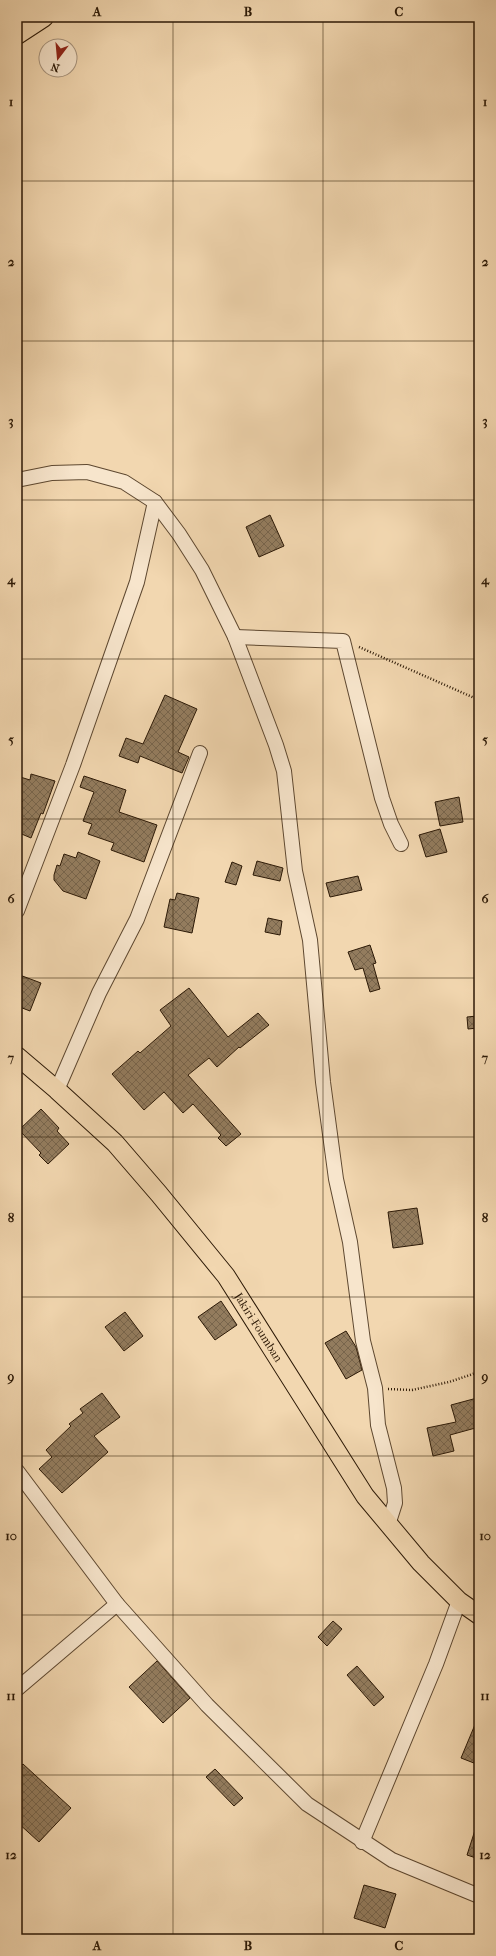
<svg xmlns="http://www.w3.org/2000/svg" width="496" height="1956" viewBox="0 0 496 1956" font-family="'IM FELL French Canon',serif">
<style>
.building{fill:url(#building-cross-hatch);stroke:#2c1906}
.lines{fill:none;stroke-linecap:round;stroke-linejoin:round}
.minor-casing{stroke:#5e4830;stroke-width:16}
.major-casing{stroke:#2c1906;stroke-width:20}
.highway-casing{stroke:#2c1906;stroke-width:22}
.path{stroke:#2c1906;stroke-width:2.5;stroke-dasharray:1 2;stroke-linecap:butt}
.minor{stroke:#f7e5cc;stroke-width:14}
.major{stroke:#f2d7b0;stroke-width:18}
.highway{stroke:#f2d7b0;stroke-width:20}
.grid{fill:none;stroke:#2c1906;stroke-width:1;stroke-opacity:0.55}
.labels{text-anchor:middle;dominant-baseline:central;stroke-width:3.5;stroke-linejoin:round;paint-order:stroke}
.street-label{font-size:12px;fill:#2c1906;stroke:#f7e5cc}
.neatline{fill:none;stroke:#2c1906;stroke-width:1.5}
.grid-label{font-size:13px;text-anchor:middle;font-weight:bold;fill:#2c1906}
</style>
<defs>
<pattern id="building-cross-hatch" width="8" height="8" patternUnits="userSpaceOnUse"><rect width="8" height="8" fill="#937c5e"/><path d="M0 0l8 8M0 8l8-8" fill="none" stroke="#78654c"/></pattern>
</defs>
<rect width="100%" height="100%" fill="#f2d7b0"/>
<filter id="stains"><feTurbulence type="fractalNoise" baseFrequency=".005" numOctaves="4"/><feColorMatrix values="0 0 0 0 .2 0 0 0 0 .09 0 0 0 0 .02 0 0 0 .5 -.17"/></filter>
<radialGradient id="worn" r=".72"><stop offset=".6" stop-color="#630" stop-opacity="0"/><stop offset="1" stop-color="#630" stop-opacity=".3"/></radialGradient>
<!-- building -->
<g class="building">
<path d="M 270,515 L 284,546 L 259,557 L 246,527 Z"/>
<path d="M 165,695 L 197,709 L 178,752 L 189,757 L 182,773 L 140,756 L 138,763 L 119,756 L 126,738 L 143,744 Z"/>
<path d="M 31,774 L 55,781 L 43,814 L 41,813 L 31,838 L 17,832 L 17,813 L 22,801 L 17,799 L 17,776 L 30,780 Z"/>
<path d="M 84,776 L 126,790 L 119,812 L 157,825 L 144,862 L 111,850 L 114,843 L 88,834 L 92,824 L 83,821 L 94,792 L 80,787 Z"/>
<path d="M 459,797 L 463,822 L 440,826 L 435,802 Z"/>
<path d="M 440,829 L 447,852 L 426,857 L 419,835 Z"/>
<path d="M 78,852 L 100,861 L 86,899 L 63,891 L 54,880 L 54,875 L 57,865 L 60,866 L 64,854 L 76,858 Z"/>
<path d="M 257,861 L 283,868 L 280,881 L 253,875 Z"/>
<path d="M 232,862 L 242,866 L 236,885 L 225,882 Z"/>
<path d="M 358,876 L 362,890 L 330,897 L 326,883 Z"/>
<path d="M 177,893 L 199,898 L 192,933 L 164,927 L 170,899 L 175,900 Z"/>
<path d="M 268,918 L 282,921 L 280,935 L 265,932 Z"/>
<path d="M 370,945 L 376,963 L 373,964 L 380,989 L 370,992 L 363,968 L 355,970 L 348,952 Z"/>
<path d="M 17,974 L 41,983 L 30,1011 L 17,1006 Z"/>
<path d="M 189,988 L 228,1037 L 258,1013 L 269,1025 L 240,1048 L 239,1047 L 217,1067 L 209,1058 L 188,1075 L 241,1134 L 226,1146 L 218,1138 L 221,1135 L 193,1104 L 183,1113 L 164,1092 L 144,1110 L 112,1074 L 138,1051 L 140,1053 L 171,1026 L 160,1010 Z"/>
<path d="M 477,1016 L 478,1028 L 468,1029 L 467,1017 Z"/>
<path d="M 41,1109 L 59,1128 L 57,1131 L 69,1144 L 48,1164 L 39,1155 L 41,1153 L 19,1130 Z"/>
<path d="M 417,1208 L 423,1244 L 393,1248 L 388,1212 Z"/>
<path d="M 221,1301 L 237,1325 L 215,1340 L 198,1317 Z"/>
<path d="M 125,1312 L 143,1336 L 124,1351 L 105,1327 Z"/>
<path d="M 346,1331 L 356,1347 L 362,1370 L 346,1379 L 325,1343 Z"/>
<path d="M 102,1393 L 120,1417 L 94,1436 L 108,1452 L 62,1493 L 39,1469 L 52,1457 L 46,1450 L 71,1426 L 69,1424 L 83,1413 L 80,1409 Z"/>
<path d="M 477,1398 L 479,1405 L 479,1427 L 450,1435 L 454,1451 L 433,1456 L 427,1428 L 456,1422 L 451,1405 Z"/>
<path d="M 333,1621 L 342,1629 L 327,1646 L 318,1637 Z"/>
<path d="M 157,1661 L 190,1698 L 163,1723 L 129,1687 Z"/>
<path d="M 357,1666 L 384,1697 L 374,1706 L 347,1675 Z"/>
<path d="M 479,1715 L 479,1765 L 461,1758 Z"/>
<path d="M 23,1764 L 71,1808 L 39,1842 L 17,1822 L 17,1770 Z"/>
<path d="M 215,1769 L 243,1798 L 234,1806 L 206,1777 Z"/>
<path d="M 477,1824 L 479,1824 L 479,1859 L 467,1855 Z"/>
<path d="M 364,1885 L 396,1894 L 385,1928 L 354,1918 Z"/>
</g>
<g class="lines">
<!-- minor casing -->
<g class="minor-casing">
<g id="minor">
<path d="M 17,480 L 52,473 L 87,472 L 124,482 L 155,502 L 179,534 L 202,570 L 235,637 L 276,745 L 284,771 L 295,871 L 310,940 L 323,1082 L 336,1179 L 350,1242 L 363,1341 L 375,1388 L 378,1425 L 394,1488 L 395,1503 L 388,1525"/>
<path d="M 235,637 L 343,641 L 382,798 L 391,824 L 401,844"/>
<path d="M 17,911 L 73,765 L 137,582 L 155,502"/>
<path d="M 57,1090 L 99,993 L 137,919 L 200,753"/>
<path d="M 17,1471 L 117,1604 L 207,1705 L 307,1804 L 392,1860 L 479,1896"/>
<path d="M 17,1689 L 117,1604"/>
<path d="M 362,1842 L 436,1664 L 459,1601"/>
</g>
</g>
<!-- major casing -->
<g class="major-casing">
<g id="major">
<path id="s1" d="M 17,1056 L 57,1090 L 115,1143 L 159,1194 L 226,1276 L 365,1496 L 421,1563 L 459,1601 L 479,1615"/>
</g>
</g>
<!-- highway casing -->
<g class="highway-casing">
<path id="highway" d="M 17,34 L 43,17"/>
</g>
<!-- path -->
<g class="path">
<path d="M 359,647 L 479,700"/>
<path d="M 388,1389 L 412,1390 L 449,1382 L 479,1372"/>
</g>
<!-- minor -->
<use href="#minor" class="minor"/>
<!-- major -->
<use href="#major" class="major"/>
<!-- highway -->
<use href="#highway" class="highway"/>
</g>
<!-- grid -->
<path class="grid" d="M 173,17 L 173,1939M 323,17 L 323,1939M 17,181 L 479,181M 17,341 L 479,341M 17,500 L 479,500M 17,659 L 479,659M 17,819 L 479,819M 17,978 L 479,978M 17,1137 L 479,1137M 17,1297 L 479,1297M 17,1456 L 479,1456M 17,1615 L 479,1615M 17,1775 L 479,1775"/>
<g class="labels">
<!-- street labels -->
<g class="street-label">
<text stroke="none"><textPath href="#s1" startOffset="365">Jakiri-Foumban</textPath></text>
</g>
</g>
<!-- margin -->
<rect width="496" height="1956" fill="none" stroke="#f2d7b0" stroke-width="44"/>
<!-- north arrow -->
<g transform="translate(58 58) rotate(196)"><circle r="19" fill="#f7e5cc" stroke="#a6937d"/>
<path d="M0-3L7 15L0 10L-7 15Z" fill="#8f2418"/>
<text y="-6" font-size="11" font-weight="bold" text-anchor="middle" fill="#2c1906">N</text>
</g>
<rect x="22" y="22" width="452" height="1912" class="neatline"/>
<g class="grid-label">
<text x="97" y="16">A</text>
<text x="248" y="16">B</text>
<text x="399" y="16">C</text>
<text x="11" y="106">1</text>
<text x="485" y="106">1</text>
<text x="11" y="266">2</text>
<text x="485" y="266">2</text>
<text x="11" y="425">3</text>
<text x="485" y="425">3</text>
<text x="11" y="584">4</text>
<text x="485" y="584">4</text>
<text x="11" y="744">5</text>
<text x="485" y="744">5</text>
<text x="11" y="903">6</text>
<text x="485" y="903">6</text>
<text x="11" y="1062">7</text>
<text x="485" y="1062">7</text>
<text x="11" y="1222">8</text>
<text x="485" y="1222">8</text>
<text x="11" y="1381">9</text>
<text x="485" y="1381">9</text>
<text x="11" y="1540">10</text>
<text x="485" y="1540">10</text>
<text x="11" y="1700">11</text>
<text x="485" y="1700">11</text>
<text x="11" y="1859">12</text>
<text x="485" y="1859">12</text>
<text x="97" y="1950">A</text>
<text x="248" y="1950">B</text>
<text x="399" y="1950">C</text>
</g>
<rect width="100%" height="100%" filter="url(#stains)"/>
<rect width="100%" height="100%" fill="url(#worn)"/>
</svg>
